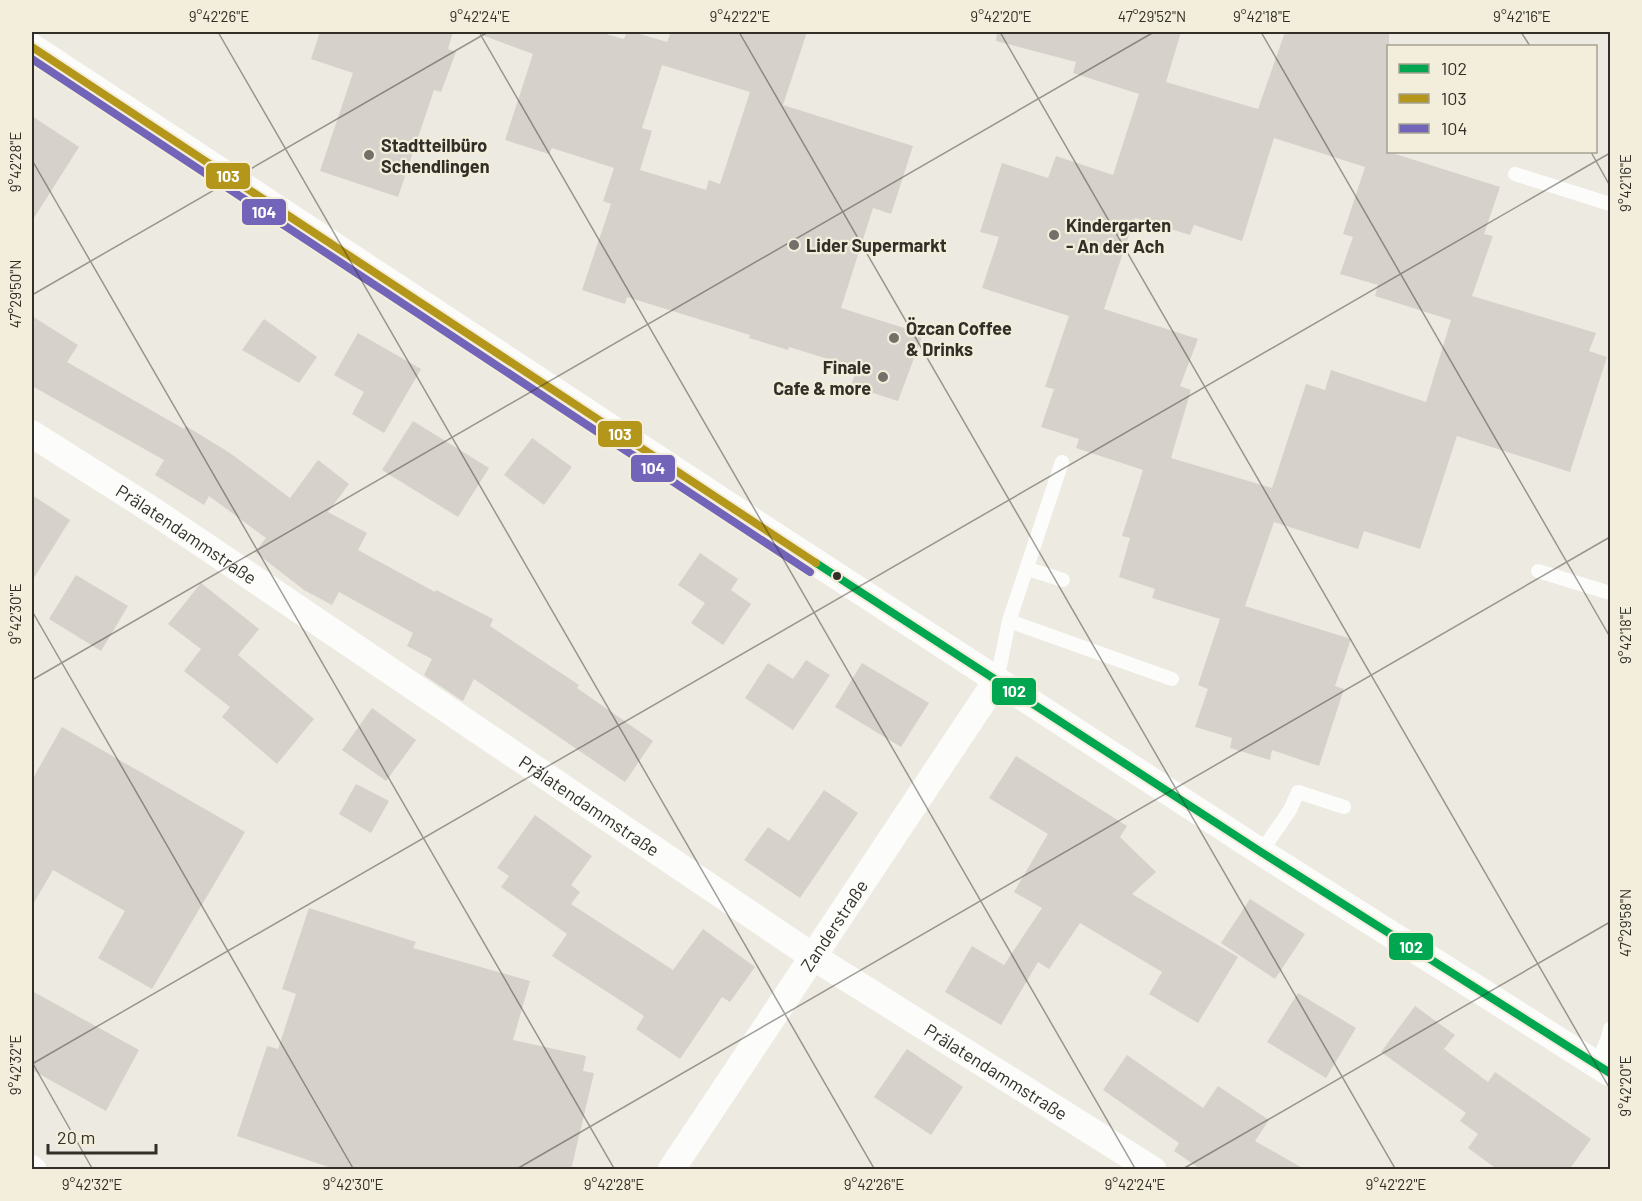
<svg xmlns="http://www.w3.org/2000/svg" width="1642" height="1201" viewBox="0 0 1642 1201" font-family="Barlow,sans-serif">
<style>
.building{fill:#d6d2cb;fill-rule:evenodd}
.lines{fill:none;stroke-linecap:round;stroke-linejoin:round}
.lane{stroke:#fcfcfa;stroke-width:14}
.street{stroke:#fcfcfa;stroke-width:27}
.bus-1-casing{stroke:#f3eedb;stroke-width:12}
.bus-2-casing{stroke:#f3eedb;stroke-width:12}
.bus-3-casing{stroke:#f3eedb;stroke-width:12}
.bus-1{stroke:#00a650;stroke-width:8}
.bus-2{stroke:#b4971a;stroke-width:8}
.bus-3{stroke:#7264b8;stroke-width:8}
.ticks{fill:none;stroke:#312f28;stroke-width:1.5;stroke-opacity:0.45}
.poi-dot{fill:#737069;stroke:#f3eedb;stroke-width:2}
.bus-dot{fill:#312f28;stroke:#f3eedb;stroke-width:2}
.labels{text-anchor:middle;dominant-baseline:central;stroke-width:4.5;stroke-linejoin:round;paint-order:stroke}
.poi-label{font-size:18px;font-weight:bold;fill:#312f28;stroke:#f3eedb;text-anchor:start}
.street-label{font-size:18px;fill:#312f28;stroke:#f3eedb}
.line-badge{stroke:#f3eedb;stroke-width:2}
.badge-label{font-size:16px;text-anchor:middle;font-weight:bold;fill:#fff}
.neatline{fill:none;stroke:#312f28;stroke-width:2}
.ticks-label{font-size:15px;text-anchor:middle;fill:#312f28}
</style>
<rect width="100%" height="100%" fill="#edeae1"/>
<!-- building -->
<g class="building">
<path d="M 320,32 L 453,32 L 448,49 L 456,52 L 441,92 L 434,90 L 398,197 L 320,171 L 353,73 L 311,59 Z"/>
<path d="M 482,32 L 599,32 L 624,39 L 627,32 L 633,32 L 667,42 L 671,32 L 807,32 L 783,105 L 913,146 L 891,214 L 873,208 L 841,308 L 923,334 L 898,401 L 851,386 L 857,368 L 789,347 L 788,350 L 749,338 L 750,335 L 627,297 L 625,304 L 582,290 L 611,204 L 603,201 L 614,168 L 552,148 L 549,154 L 505,140 L 533,54 L 482,35 ZM 662,65 L 750,92 L 720,184 L 709,180 L 706,190 L 640,170 L 652,131 L 642,128 Z"/>
<path d="M 997,32 L 1181,32 L 1166,82 L 1258,109 L 1285,32 L 1389,32 L 1389,152 L 1500,187 L 1484,234 L 1493,236 L 1472,296 L 1596,333 L 1589,351 L 1607,357 L 1570,472 L 1457,436 L 1420,549 L 1364,531 L 1358,549 L 1274,522 L 1245,606 L 1351,639 L 1335,686 L 1344,689 L 1319,766 L 1272,750 L 1270,760 L 1230,748 L 1232,738 L 1195,727 L 1208,689 L 1198,685 L 1220,619 L 1152,598 L 1155,589 L 1119,577 L 1130,538 L 1122,536 L 1143,470 L 1076,448 L 1079,439 L 1041,427 L 1054,389 L 1045,387 L 1069,316 L 982,288 L 999,237 L 980,232 L 1002,163 L 1048,178 L 1056,156 L 1113,175 L 1139,94 L 1073,73 L 1076,62 L 996,41 ZM 1274,138 L 1365,167 L 1343,234 L 1353,237 L 1340,274 L 1378,285 L 1375,296 L 1451,320 L 1426,402 L 1331,370 L 1325,390 L 1306,384 L 1272,488 L 1171,458 L 1191,390 L 1180,386 L 1198,339 L 1104,309 L 1135,218 L 1190,235 L 1194,225 L 1242,241 Z"/>
<path d="M 32,116 L 79,147 L 32,221 Z"/>
<path d="M 32,316 L 78,345 L 67,362 L 184,429 L 186,426 L 230,453 L 290,498 L 318,460 L 349,484 L 328,512 L 367,533 L 358,550 L 435,592 L 436,590 L 493,619 L 490,626 L 579,685 L 577,688 L 653,741 L 625,782 L 474,679 L 463,701 L 461,700 L 424,675 L 432,659 L 407,646 L 413,633 L 339,592 L 332,605 L 304,590 L 255,552 L 266,538 L 209,496 L 204,505 L 155,475 L 164,460 L 32,386 Z"/>
<path d="M 264,319 L 317,357 L 299,383 L 242,350 Z"/>
<path d="M 358,333 L 421,369 L 384,433 L 352,414 L 364,392 L 334,375 Z"/>
<path d="M 413,421 L 489,468 L 458,517 L 382,470 Z"/>
<path d="M 532,438 L 572,467 L 544,505 L 504,475 Z"/>
<path d="M 32,495 L 70,520 L 32,581 Z"/>
<path d="M 700,553 L 738,579 L 731,590 L 751,604 L 723,645 L 691,623 L 705,603 L 678,585 Z"/>
<path d="M 76,575 L 128,606 L 101,651 L 49,619 Z"/>
<path d="M 201,583 L 259,629 L 238,655 L 314,719 L 277,764 L 222,717 L 230,707 L 184,671 L 201,649 L 168,624 Z"/>
<path d="M 806,660 L 830,675 L 793,730 L 745,698 L 768,663 L 793,679 Z"/>
<path d="M 862,663 L 929,703 L 901,747 L 835,707 Z"/>
<path d="M 372,708 L 416,740 L 386,781 L 342,750 Z"/>
<path d="M 62,727 L 245,832 L 152,989 L 98,958 L 125,911 L 53,870 L 32,906 L 32,780 Z"/>
<path d="M 1016,756 L 1127,826 L 1120,837 L 1156,872 L 1132,894 L 1238,957 L 1198,1023 L 1149,994 L 1162,972 L 1080,923 L 1049,969 L 1038,962 L 1001,1025 L 945,992 L 972,946 L 1004,965 L 1042,908 L 1014,892 L 1048,834 L 989,798 Z"/>
<path d="M 356,784 L 389,801 L 371,833 L 339,814 Z"/>
<path d="M 824,790 L 858,813 L 800,898 L 744,860 L 768,827 L 789,841 Z"/>
<path d="M 535,815 L 592,856 L 571,885 L 580,892 L 571,904 L 673,970 L 703,929 L 755,967 L 730,1002 L 722,997 L 680,1059 L 636,1029 L 644,1016 L 552,956 L 567,934 L 501,887 L 509,876 L 497,868 Z"/>
<path d="M 1250,899 L 1305,934 L 1275,979 L 1221,943 Z"/>
<path d="M 309,908 L 416,942 L 413,948 L 530,981 L 513,1040 L 586,1056 L 583,1071 L 594,1073 L 571,1170 L 337,1170 L 237,1136 L 267,1046 L 278,1049 L 296,994 L 282,989 Z"/>
<path d="M 32,991 L 139,1050 L 106,1111 L 32,1070 Z"/>
<path d="M 1298,993 L 1356,1028 L 1326,1078 L 1267,1042 Z"/>
<path d="M 1415,1006 L 1455,1035 L 1444,1049 L 1488,1082 L 1495,1072 L 1591,1139 L 1569,1170 L 1498,1170 L 1468,1148 L 1478,1134 L 1460,1121 L 1466,1113 L 1381,1052 Z"/>
<path d="M 907,1049 L 963,1087 L 931,1135 L 874,1097 Z"/>
<path d="M 1127,1055 L 1203,1108 L 1218,1086 L 1269,1120 L 1255,1141 L 1306,1170 L 1202,1170 L 1174,1151 L 1179,1143 L 1103,1090 Z"/>
</g>
<g class="lines">
<!-- lane -->
<g class="lane">
<path d="M 1515,174 L 1610,204"/>
<path d="M 1028,569 L 1063,580"/>
<path d="M 1538,571 L 1610,593"/>
<path d="M 1009,621 L 1172,679"/>
<path d="M 997,680 L 1009,621 L 1062,462"/>
<path d="M 1261,852 L 1290,810 L 1298,792 L 1344,807"/>
<path d="M 1596,1065 L 1608,1038 L 1610,1029"/>
</g>
<!-- street -->
<g class="street">
<path d="M 32,47 L 757,524 L 1261,852 L 1610,1073"/>
<path id="s1" d="M 32,434 L 155,512 L 812,956 L 1153,1170"/>
<path d="M 32,1169 L 33,1170"/>
<path id="s2" d="M 671,1170 L 997,680"/>
</g>
<!-- bus-1 casing -->
<g class="bus-1-casing">
<path id="bus-1" d="M 816,563 L 1261,852 L 1610,1073"/>
</g>
<!-- bus-2 casing -->
<g class="bus-2-casing">
<path id="bus-2" d="M 32,47 L 816,563"/>
</g>
<!-- bus-3 casing -->
<g class="bus-3-casing">
<path id="bus-3" d="M 32,59 L 810,572"/>
</g>
<!-- bus-1 -->
<use href="#bus-1" class="bus-1"/>
<!-- bus-2 -->
<use href="#bus-2" class="bus-2"/>
<!-- bus-3 -->
<use href="#bus-3" class="bus-3"/>
</g>
<!-- ticks -->
<path class="ticks" d="M 218,32 L 875,1170M 479,32 L 1136,1170M 739,32 L 1396,1170M 1000,32 L 1610,1089M 1261,32 L 1610,637M 1521,32 L 1530,46M 1591,152 L 1610,186M 32,160 L 615,1170M 32,295 L 488,32M 32,611 L 354,1170M 32,680 L 1154,32M 32,1062 L 93,1170M 32,1064 L 1610,153M 515,1170 L 1610,537M 1181,1170 L 1610,922"/>
<!-- markers -->
<g class="poi-dot">
<circle cx="369" cy="155" r="6"/>
<circle cx="1054" cy="235" r="6"/>
<circle cx="794" cy="245" r="6"/>
<circle cx="894" cy="338" r="6"/>
<circle cx="883" cy="377" r="6"/>
</g>
<circle class="bus-dot" cx="837" cy="576" r="5"/>
<g class="labels">
<!-- poi labels -->
<g class="poi-label">
<text x="381" y="145">Stadtteilbüro<tspan x="381" dy="21">Schendlingen</tspan></text>
<text x="1066" y="225">Kindergarten<tspan x="1066" dy="21">- An der Ach</tspan></text>
<text x="806" y="245">Lider Supermarkt</text>
<text x="906" y="328">Özcan Coffee<tspan x="906" dy="21">&amp; Drinks</tspan></text>
<text x="871" y="367" text-anchor="end">Finale<tspan x="871" dy="21">Cafe &amp; more</tspan></text>
</g>
<!-- street labels -->
<g class="street-label">
<text stroke="none"><textPath href="#s1" startOffset="184">Prälatendammstraße</textPath></text>
<text stroke="none"><textPath href="#s1" startOffset="670">Prälatendammstraße</textPath></text>
<text stroke="none"><textPath href="#s2" startOffset="294">Zanderstraße</textPath></text>
<text stroke="none"><textPath href="#s1" startOffset="1156">Prälatendammstraße</textPath></text>
</g>
</g>
<g class="line-badge">
<rect x="205" y="162" width="46" height="28" rx="6" fill="#b4971a"/>
<rect x="241" y="198" width="46" height="28" rx="6" fill="#7264b8"/>
<rect x="597" y="420" width="46" height="28" rx="6" fill="#b4971a"/>
<rect x="630" y="454" width="46" height="29" rx="6" fill="#7264b8"/>
<rect x="991" y="677" width="46" height="29" rx="6" fill="#00a650"/>
<rect x="1388" y="932" width="46" height="29" rx="6" fill="#00a650"/>
</g>
<g class="badge-label">
<text x="228" y="182">103</text>
<text x="264" y="218">104</text>
<text x="620" y="440">103</text>
<text x="653" y="474">104</text>
<text x="1014" y="697">102</text>
<text x="1411" y="953">102</text>
</g>
<!-- border -->
<rect width="1642" height="1201" fill="none" stroke="#f3eedb" stroke-width="66"/>
<!-- legend -->
<rect x="1387" y="45" width="210" height="108" fill="#f3eedb" stroke="#a5a293" stroke-width="1.5"/>
<rect x="1399" y="64" width="30" height="9" fill="#00a650" stroke="#a5a293" stroke-width="1.5"/>
<text x="1441" y="75" font-size="18" fill="#312f28">102</text>
<rect x="1399" y="94" width="30" height="9" fill="#b4971a" stroke="#a5a293" stroke-width="1.5"/>
<text x="1441" y="105" font-size="18" fill="#312f28">103</text>
<rect x="1399" y="124" width="30" height="9" fill="#7264b8" stroke="#a5a293" stroke-width="1.5"/>
<text x="1441" y="135" font-size="18" fill="#312f28">104</text>
<!-- scale -->
<path d="M48 1144v9h108v-9" fill="none" stroke="#312f28" stroke-width="3"/>
<text x="57" y="1144" font-size="18" fill="#312f28" stroke="#f3eedb" stroke-width="4.5" paint-order="stroke">20 m</text>
<rect x="33" y="33" width="1576" height="1135" class="neatline"/>
<g class="ticks-label">
<text x="219" y="22">9°42'26"E</text>
<text x="480" y="22">9°42'24"E</text>
<text x="740" y="22">9°42'22"E</text>
<text x="1001" y="22">9°42'20"E</text>
<text x="1152" y="22">47°29'52"N</text>
<text x="1262" y="22">9°42'18"E</text>
<text x="1522" y="22">9°42'16"E</text>
<text transform="translate(16 162) rotate(-90)" y="5">9°42'28"E</text>
<text transform="translate(1626 183) rotate(-90)" y="5">9°42'16"E</text>
<text transform="translate(16 294) rotate(-90)" y="5">47°29'50"N</text>
<text transform="translate(16 614) rotate(-90)" y="5">9°42'30"E</text>
<text transform="translate(1626 635) rotate(-90)" y="5">9°42'18"E</text>
<text transform="translate(1626 923) rotate(-90)" y="5">47°29'58"N</text>
<text transform="translate(16 1065) rotate(-90)" y="5">9°42'32"E</text>
<text transform="translate(1626 1086) rotate(-90)" y="5">9°42'20"E</text>
<text x="92" y="1190">9°42'32"E</text>
<text x="353" y="1190">9°42'30"E</text>
<text x="614" y="1190">9°42'28"E</text>
<text x="874" y="1190">9°42'26"E</text>
<text x="1135" y="1190">9°42'24"E</text>
<text x="1396" y="1190">9°42'22"E</text>
</g>
</svg>
